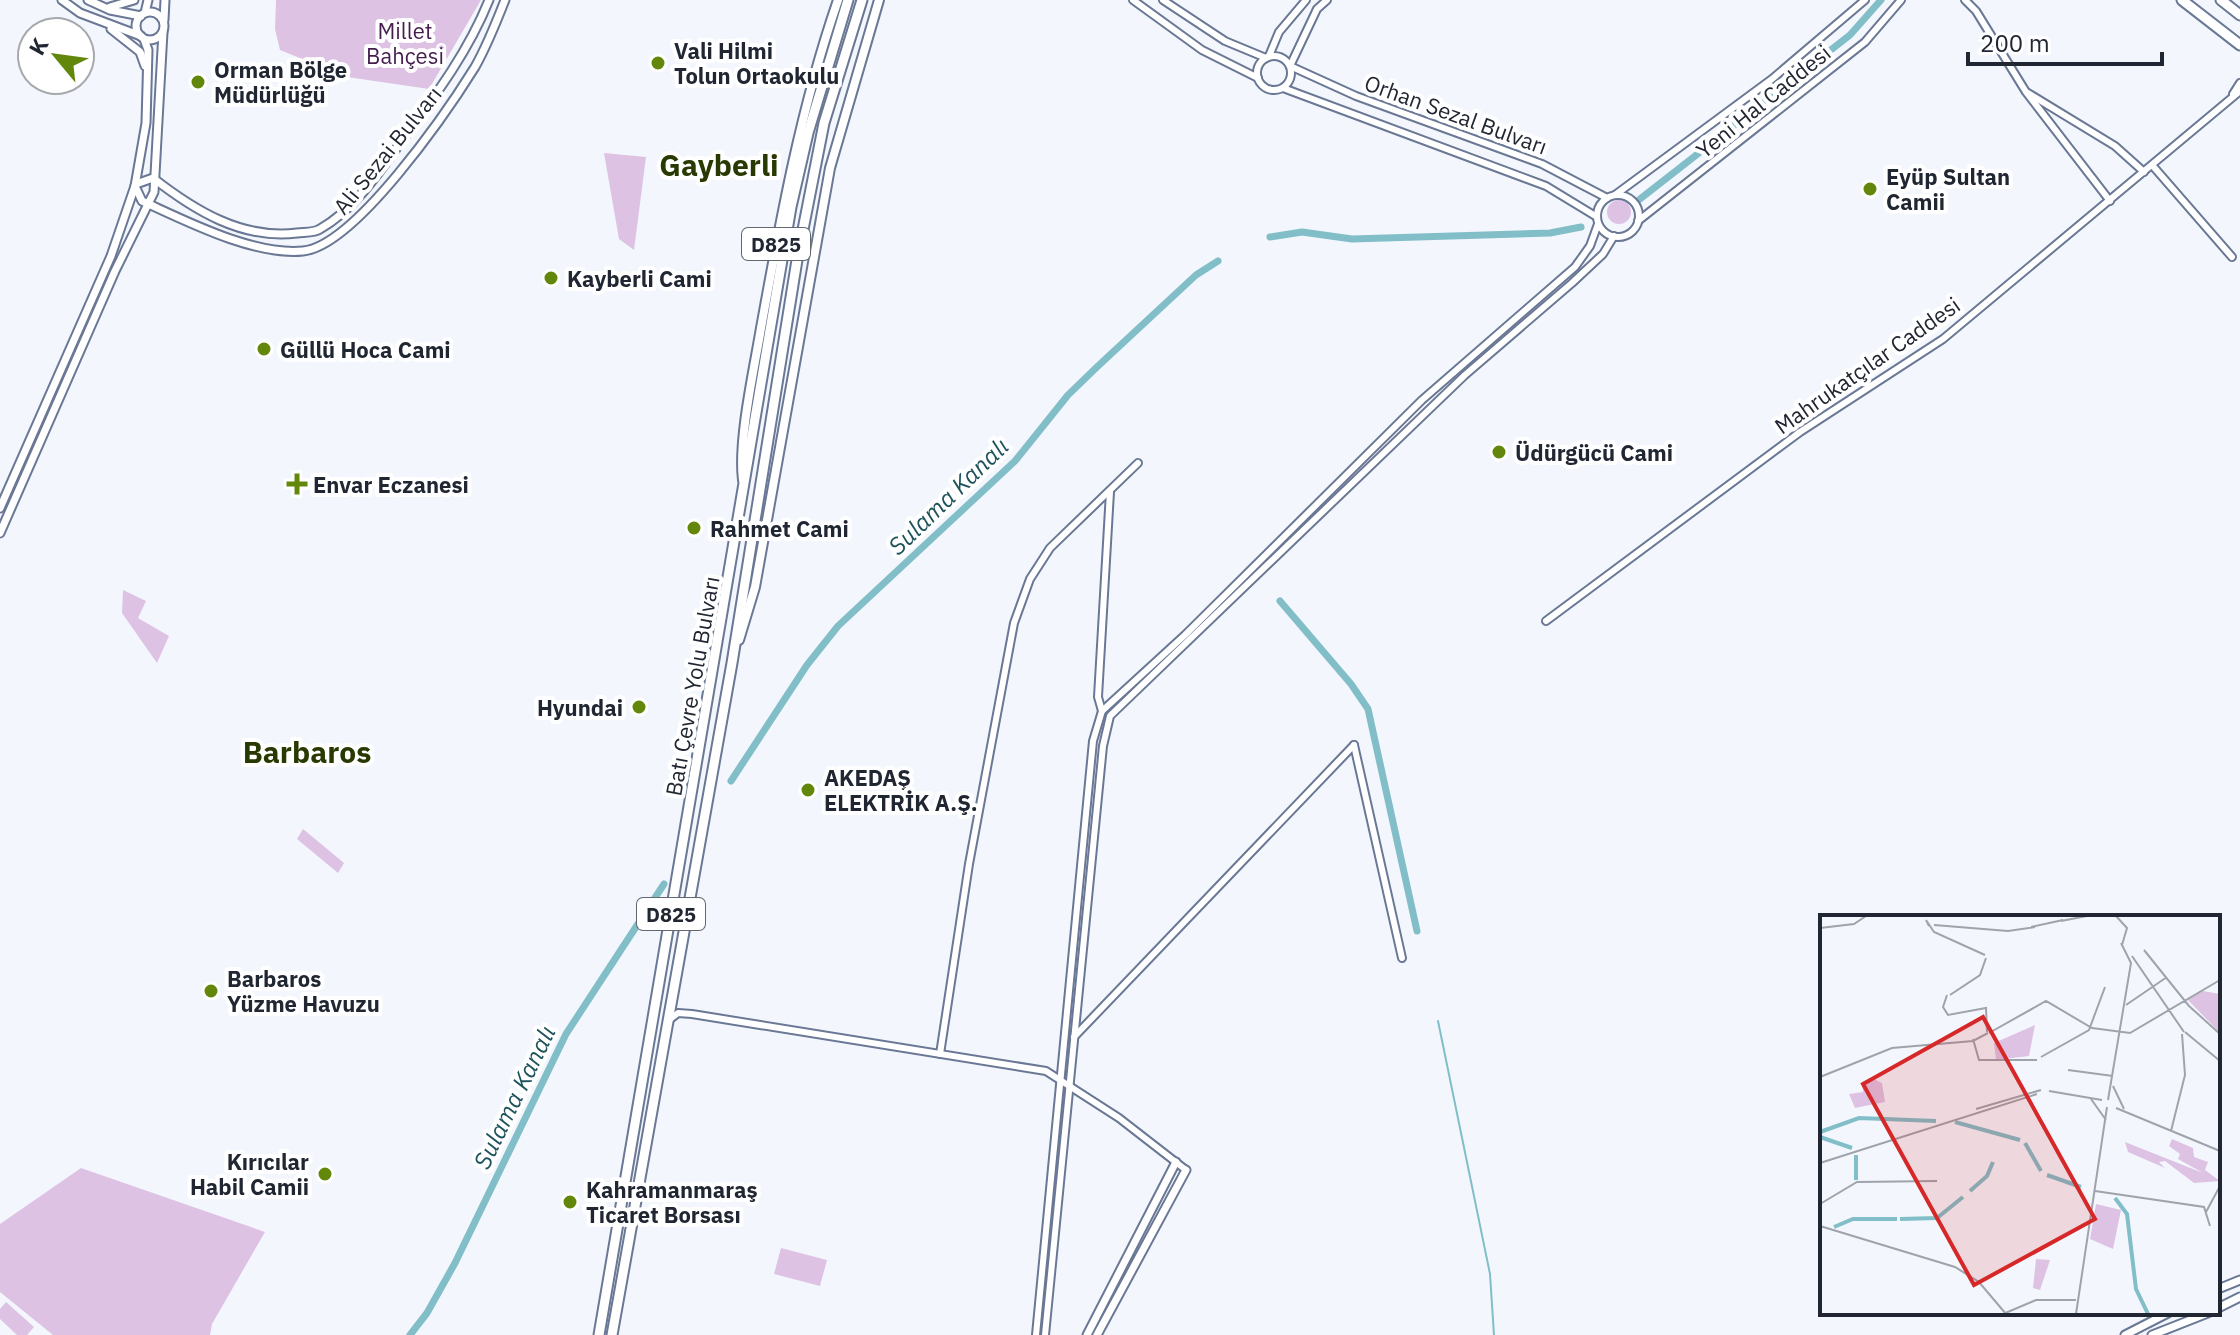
<svg xmlns="http://www.w3.org/2000/svg" width="2240" height="1335" viewBox="0 0 2240 1335" font-family="'IBM Plex Sans',sans-serif">
<style>
.green{fill:#ddc2e4}
.lines{fill:none;stroke-linecap:round;stroke-linejoin:round}
.stream{stroke:#81bec8;stroke-width:2}
.canal{stroke:#81bec8;stroke-width:7}
.tertiary-casing{stroke:#6a7895;stroke-width:10}
.secondary-casing{stroke:#6a7895;stroke-width:11}
.primary-casing{stroke:#6a7895;stroke-width:12}
.trunk-casing{stroke:#6a7895;stroke-width:13}
.tertiary{stroke:#fff;stroke-width:6}
.secondary{stroke:#fff;stroke-width:7}
.primary{stroke:#fff;stroke-width:8}
.trunk{stroke:#fff;stroke-width:9}
.poi-dot{fill:#62870b;stroke:#fff;stroke-width:3}
.labels{text-anchor:middle;dominant-baseline:central;stroke-width:8;stroke-linejoin:round;paint-order:stroke}
.shield{fill:#fff;stroke:#636770;stroke-width:2}
.shield-label{font-size:20px;font-weight:bold;fill:#202632}
.park-label{font-size:22px;fill:#441d4e;stroke:#fff}
.poi-label{font-size:22px;font-weight:bold;fill:#202632;stroke:#fff;text-anchor:start}
.street-label{font-size:22px;fill:#202632;stroke:#fff}
.water-label{font-size:24px;font-style:italic;fill:#1e535b;stroke:#fff}
.district-label{font-size:30px;font-weight:bold;fill:#283a02;stroke:#fff}
.inset-river{fill:none;stroke:#81bec8;stroke-width:4}
.inset-road{fill:none;stroke:#9fa3ac;stroke-width:2}
.view{fill:#d62828;fill-opacity:0.15;stroke:#d62828;stroke-width:4}
.inset-edge{fill:none;stroke:#202632;stroke-width:4}
</style>
<rect width="100%" height="100%" fill="#f3f7fd"/>
<!-- green -->
<g class="green">
<path d="M 276,0 L 481,0 L 429,89 L 347,77 L 280,50 L 275,29 Z"/>
<path d="M 604,153 L 646,157 L 634,250 L 619,239 Z"/>
<circle cx="1619" cy="212" r="12"/>
<path d="M 123,590 L 146,601 L 138,618 L 169,636 L 157,663 L 122,613 Z"/>
<path d="M 303,829 L 344,863 L 338,873 L 297,839 Z"/>
<path d="M 81,1168 L 265,1232 L 212,1324 L 210,1335 L 53,1335 L 0,1292 L 0,1224 Z"/>
<path d="M 781,1248 L 827,1260 L 820,1286 L 774,1274 Z"/>
<path d="M 6,1302 L 34,1327 L 27,1335 L 17,1335 L 0,1319 L 0,1309 Z"/>
</g>
<g class="lines">
<!-- stream -->
<path class="stream" d="M 1438,1021 L 1490,1274 L 1494,1335"/>
<!-- canal -->
<g class="canal">
<path d="M 1640,199 L 1850,35 L 1881,0"/>
<path d="M 1270,237 L 1302,232 L 1352,239 L 1550,233 L 1581,227"/>
<path d="M 1280,601 L 1351,684 L 1368,709 L 1417,931"/>
<path d="M 731,781 L 807,665 L 838,626 L 1015,461 L 1068,395 L 1098,366 L 1196,275 L 1218,261"/>
<path d="M 410,1335 L 427,1313 L 455,1263 L 566,1034 L 664,884"/>
</g>
<!-- tertiary casing -->
<g class="tertiary-casing">
<g id="tertiary">
<path d="M 1133,0 L 1202,50 L 1258,78"/>
<path d="M 1163,0 L 1225,41 L 1266,58"/>
<path d="M 1327,0 L 1317,9 L 1290,66 L 1356,96 L 1542,164 L 1607,198"/>
<path d="M 1965,0 L 1976,11 L 2026,92 L 2110,201"/>
<circle cx="1274" cy="73" r="17"/>
<path d="M 1269,56 L 1279,32 L 1306,0"/>
<path d="M 1283,88 L 1546,186 L 1597,217"/>
<path d="M 2028,93 L 2115,146 L 2144,172"/>
<path d="M 2233,94 L 2240,83"/>
<path d="M 2152,165 L 2232,257"/>
<path d="M 1615,195 L 1772,79 L 1865,0"/>
<circle cx="1618" cy="216" r="21"/>
<path d="M 1638,221 L 1865,42 L 1901,0"/>
<path d="M 1546,621 L 1800,432 L 1943,339 L 2240,91"/>
<path d="M 1102,711 L 1098,697 L 1110,492"/>
<path d="M 1354,745 L 1402,958"/>
<path d="M 669,1020 L 678,1013 L 692,1014 L 1046,1071 L 1119,1118 L 1186,1170"/>
<path d="M 1074,1037 L 1354,745"/>
<path d="M 940,1054 L 969,864 L 1014,623 L 1030,579 L 1050,548 L 1138,463"/>
<path d="M 1036,1335 L 1093,741 L 1102,711 L 1185,635 L 1422,400 L 1575,267 L 1590,246 L 1598,224"/>
<path d="M 1045,1335 L 1103,746 L 1110,716 L 1465,375 L 1572,283 L 1603,254 L 1614,236"/>
</g>
</g>
<!-- secondary casing -->
<g class="secondary-casing">
<g id="secondary">
<path d="M 62,0 L 80,13 L 141,36"/>
<path d="M 88,0 L 110,10 L 141,16"/>
<path d="M 110,7 L 134,0"/>
<circle cx="150" cy="26" r="14"/>
<path d="M 145,13 L 148,0"/>
<path d="M 164,20 L 165,0"/>
<path d="M 111,29 L 140,52 L 145,66"/>
<path d="M 136,184 L 153,178 C 194,210 242,240 297,233 C 304,232 314,233 320,229 C 357,208 382,168 406,135 C 438,92 469,50 489,0"/>
<path d="M 135,186 L 142,201 C 186,221 254,256 303,251 C 355,246 447,112 475,67 C 487,46 496,23 505,0"/>
<path d="M 0,508 L 111,256 L 135,186 L 146,123 L 148,50 L 144,39"/>
<path d="M 0,533 L 115,271 L 154,192 L 163,32"/>
<path d="M 2218,1289 L 2240,1280"/>
<path d="M 2218,1308 L 2240,1297"/>
<path d="M 1087,1335 L 1176,1162"/>
<path d="M 1097,1335 L 1186,1170"/>
<path d="M 2125,1335 L 2168,1313"/>
<path d="M 2152,1335 L 2208,1313"/>
</g>
</g>
<!-- primary casing -->
<g class="primary-casing">
<g id="primary">
<path d="M 743,480 C 738,440 754,370 761,328 C 781,217 801,107 838,0"/>
<path d="M 739,640 L 755,587 L 830,168 L 879,0"/>
</g>
</g>
<!-- trunk casing -->
<g class="trunk-casing">
<g id="trunk">
<path d="M 2182,0 L 2240,45"/>
<path d="M 2221,0 L 2240,15"/>
<path d="M 599,1335 L 791,207 L 808,133 L 848,0"/>
<path d="M 612,1335 L 732,663 L 797,260 L 824,123 L 862,0"/>
</g>
</g>
<!-- tertiary -->
<use href="#tertiary" class="tertiary"/>
<!-- secondary -->
<use href="#secondary" class="secondary"/>
<!-- primary -->
<use href="#primary" class="primary"/>
<!-- trunk -->
<use href="#trunk" class="trunk"/>
</g>
<!-- markers -->
<g class="poi-dot">
<circle cx="658" cy="63" r="8"/>
<circle cx="198" cy="82" r="8"/>
<circle cx="1870" cy="189" r="8"/>
<circle cx="551" cy="278" r="8"/>
<circle cx="264" cy="349" r="8"/>
<circle cx="1499" cy="452" r="8"/>
<path d="M293 472h8v8h8v8h-8v8h-8v-8h-8v-8h8z"/>
<circle cx="694" cy="528" r="8"/>
<circle cx="639" cy="707" r="8"/>
<circle cx="808" cy="790" r="8"/>
<circle cx="211" cy="991" r="8"/>
<circle cx="325" cy="1174" r="8"/>
<circle cx="570" cy="1202" r="8"/>
</g>
<g class="labels">
<!-- shield labels -->
<g class="shield">
<rect x="742" y="228" width="68" height="32" rx="6"/>
<rect x="637" y="898" width="68" height="32" rx="6"/>
</g>
<g class="shield-label">
<text x="776" y="244">D825</text>
<text x="671" y="914">D825</text>
</g>
<!-- park labels -->
<g class="park-label">
<text x="405" y="30">Millet<tspan x="405" dy="25">Bahçesi</tspan></text>
</g>
<!-- poi labels -->
<g class="poi-label">
<text x="674" y="50">Vali Hilmi<tspan x="674" dy="25">Tolun Ortaokulu</tspan></text>
<text x="214" y="69">Orman Bölge<tspan x="214" dy="25">Müdürlüğü</tspan></text>
<text x="1886" y="176">Eyüp Sultan<tspan x="1886" dy="25">Camii</tspan></text>
<text x="567" y="278">Kayberli Cami</text>
<text x="280" y="349">Güllü Hoca Cami</text>
<text x="1515" y="452">Üdürgücü Cami</text>
<text x="313" y="484">Envar Eczanesi</text>
<text x="710" y="528">Rahmet Cami</text>
<text x="623" y="707" text-anchor="end">Hyundai</text>
<text x="824" y="777">AKEDAŞ<tspan x="824" dy="25">ELEKTRİK A.Ş.</tspan></text>
<text x="227" y="978">Barbaros<tspan x="227" dy="25">Yüzme Havuzu</tspan></text>
<text x="309" y="1161" text-anchor="end">Kırıcılar<tspan x="309" dy="25">Habil Camii</tspan></text>
<text x="586" y="1189">Kahramanmaraş<tspan x="586" dy="25">Ticaret Borsası</tspan></text>
</g>
<!-- street labels -->
<g class="street-label">
<text transform="translate(1763 101) rotate(-39)">Yeni Hal Caddesi</text>
<text transform="translate(1456 114) rotate(20)">Orhan Sezal Bulvarı</text>
<text transform="translate(387 150) rotate(-51)">Ali Sezai Bulvarı</text>
<text transform="translate(1867 365) rotate(-35)">Mahrukatçılar Caddesi</text>
<text transform="translate(692 686) rotate(-80)">Batı Çevre Yolu Bulvarı</text>
</g>
<!-- water labels -->
<g class="water-label">
<text transform="translate(948 496) rotate(-44)">Sulama Kanalı</text>
<text transform="translate(514 1097) rotate(-64)">Sulama Kanalı</text>
</g>
<!-- district labels -->
<g class="district-label">
<text x="719" y="164">Gayberli</text>
<text x="307" y="751">Barbaros</text>
</g>
</g>
<!-- overview -->
<g transform="translate(1820 915)">
<rect width="400" height="400" fill="#f3f7fd"/>
<path d="M 383,76 L 400,79 L 400,118 L 367,84 ZM 215,110 L 209,141 L 176,145 L 174,128 ZM 52,163 L 62,168 L 65,187 L 35,193 L 29,179 L 43,177 L 42,167 ZM 352,224 L 373,233 L 374,242 L 388,247 L 385,255 L 400,266 L 374,268 L 345,246 L 339,247 L 345,253 L 308,237 L 305,227 L 383,258 L 358,244 L 360,239 L 349,231 ZM 276,289 L 301,295 L 293,334 L 270,324 ZM 216,344 L 230,345 L 220,375 L 213,373 Z" fill="#ddc2e4"/>
<path class="inset-river" d="M 135,207 L 200,225M 0,217 L 39,203 L 116,206M 0,222 L 32,233M 205,228 L 221,256M 36,240 L 36,265M 227,260 L 261,272M 150,276 L 167,261 L 173,247M 295,283 L 307,299 L 316,374 L 328,399M 80,304 L 117,303 L 143,282M 14,312 L 33,304 L 77,304"/>
<path class="inset-road" d="M 296,1 L 307,13 L 302,30M 241,6 L 267,1M 114,10 L 188,16 L 215,12M 109,11 L 106,5 L 114,17 L 165,40M 211,12 L 243,5M 0,13 L 34,9 L 46,1M 324,35 L 369,91 L 400,119M 312,41 L 364,117M 127,80 L 123,92 L 128,100 L 166,93 L 167,117M 130,80 L 160,60 L 166,43M 306,90 L 347,62M 365,117 L 400,146M 169,118 L 226,86 L 272,113 L 310,118 L 400,65M 153,124 L 159,145 L 217,145M 221,142 L 269,115 L 285,72M 248,155 L 293,161M 0,162 L 72,133 L 153,126 L 168,118M 293,171 L 304,194M 229,176 L 282,185M 271,184 L 286,205M 288,185 L 311,48 L 301,28M 296,193 L 400,236M 156,194 L 221,175M 351,216 L 365,160 L 362,119M 0,248 L 217,179M 275,276 L 384,292 L 390,311M 0,289 L 37,267 L 117,266M 386,297 L 400,271M 0,311 L 135,352 L 159,367 L 186,399M 183,399 L 216,385 L 256,385M 256,399 L 287,192"/>
<path class="view" d="M 163,102 L 275,304 L 154,370 L 43,169 Z"/>
<rect width="400" height="400" class="inset-edge"/>
</g>
<!-- north arrow -->
<g transform="translate(56 56) rotate(299)"><circle r="38" fill="#ffffff" stroke="#a6a8ad" stroke-width="2"/>
<path d="M0-6L14 30L0 20L-14 30Z" fill="#62870b"/>
<text y="-12" font-size="22" font-weight="bold" text-anchor="middle" fill="#202632">K</text>
</g>
<!-- scale -->
<path d="M1968 52v12h194v-12" fill="none" stroke="#202632" stroke-width="4"/>
<text x="1980" y="52" font-size="24" fill="#202632" stroke="#ffffff" stroke-width="6" paint-order="stroke">200 m</text>
</svg>
